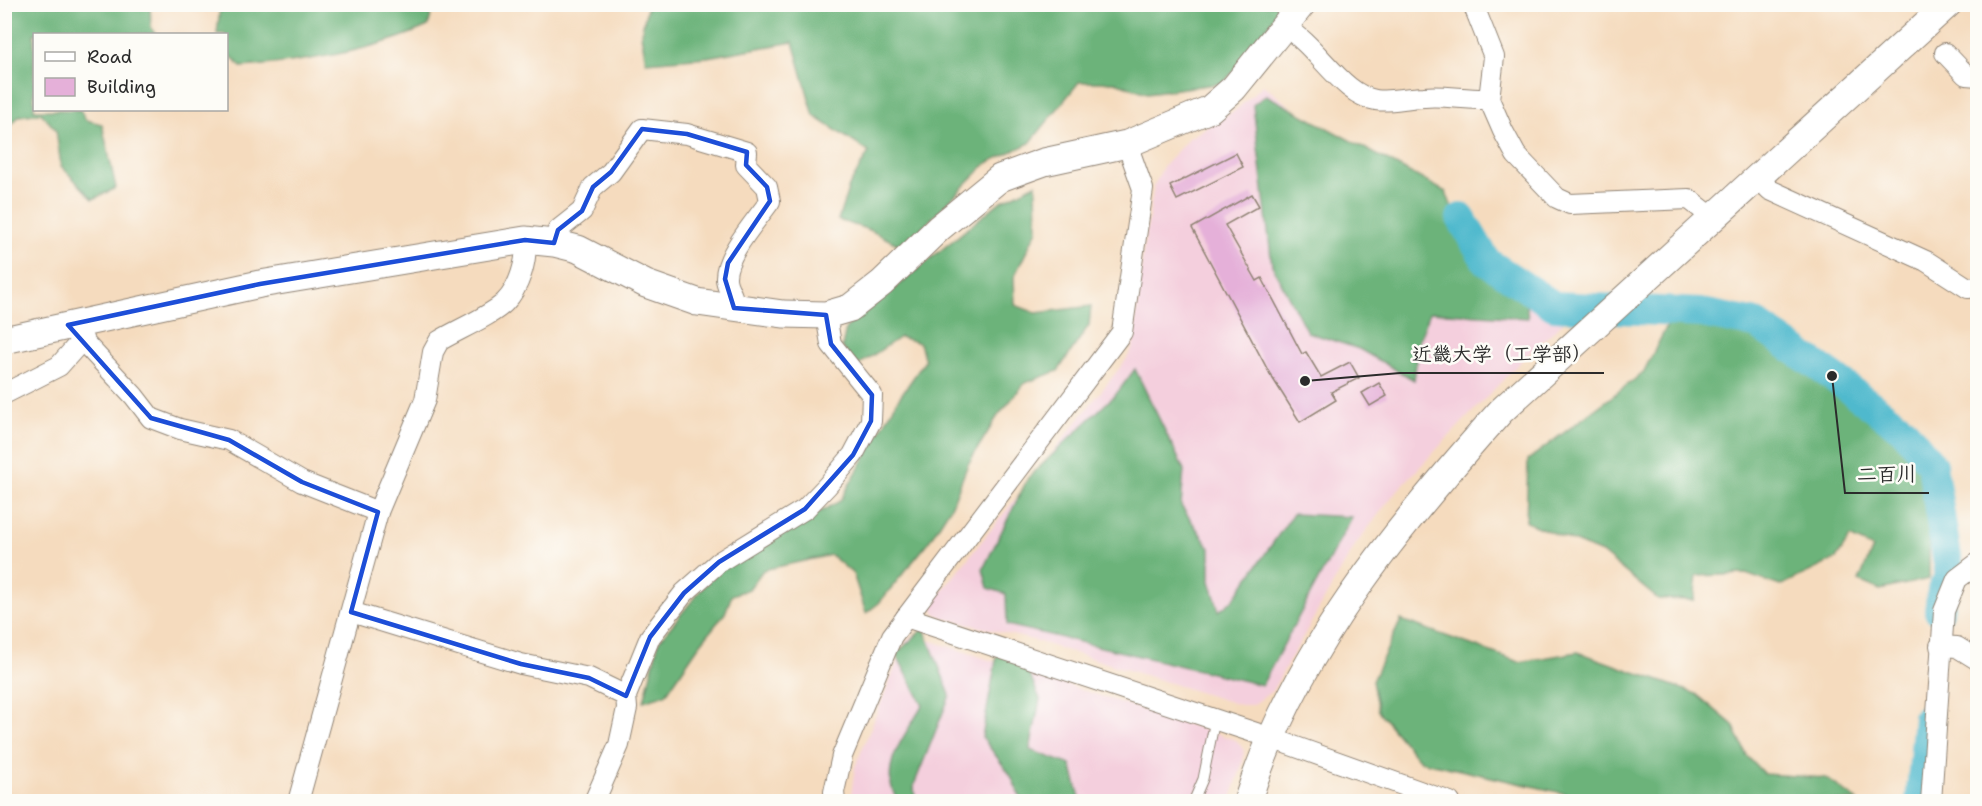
<svg xmlns="http://www.w3.org/2000/svg" width="1982" height="806" viewBox="0 0 1982 806" font-family="'Shantell Sans','Klee One',sans-serif">
<style>
.built{fill:#f4cfdd}
.forest{fill:#6cb37a;stroke:#4c6f52;stroke-width:1.5}
.lines{fill:none;stroke-linecap:round;stroke-linejoin:round}
.river{stroke:#50b9cd;stroke-width:30}
.building{fill:#e5b0d9}
.lane-casing{stroke:#908374;stroke-width:11}
.street-casing{stroke:#908374;stroke-width:22}
.secondary-casing{stroke:#908374;stroke-width:29}
.lane{stroke:#fff;stroke-width:9}
.street{stroke:#fff;stroke-width:20}
.secondary{stroke:#fff;stroke-width:27}
.marked{fill:none;stroke:#1d4ed8;stroke-width:4.5;stroke-linejoin:round}
.leader{fill:none;stroke:#2b2b2b;stroke-width:2}
.callout-dot{fill:#2b2b2b;stroke:#fdfcf7;stroke-width:2}
.callout-label{font-size:20px;text-anchor:middle;font-weight:bold;fill:#2b2b2b;stroke:#fdfcf7;stroke-width:5;stroke-linejoin:round;paint-order:stroke}
</style>
<rect width="100%" height="100%" fill="#fdfcf7"/>
<filter id="ink" filterUnits="userSpaceOnUse"><feTurbulence type="fractalNoise" baseFrequency=".0167" numOctaves="2"/><feDisplacementMap in="SourceGraphic" scale="12" xChannelSelector="R" yChannelSelector="G"/><feConvolveMatrix kernelMatrix="1 2 1 2 8 2 1 2 1" color-interpolation-filters="sRGB"/></filter>
<filter id="wash" filterUnits="userSpaceOnUse"><feTurbulence type="fractalNoise" baseFrequency=".008" numOctaves="4" result="noise"/><feDisplacementMap in="SourceGraphic" scale="24" xChannelSelector="R" yChannelSelector="G"/><feGaussianBlur stdDeviation="1.35" result="paint"/><feColorMatrix in="noise" values="0 0 0 0 0 0 0 0 0 0 0 0 0 0 0 0 0 1.4 0 .05"/><feComposite in="paint" operator="in"/></filter>
<g filter="url(#wash)">
<rect width="100%" height="100%" fill="#f5dbbe"/>
<!-- built -->
<g class="built">
<path d="M 1263,85 L 1549,310 L 1570,316 L 1524,358 L 1394,494 L 1356,544 L 1272,691 L 1253,705 L 1240,705 L 1033,640 L 943,618 L 935,613 L 931,605 L 1126,360 L 1133,347 L 1143,254 L 1154,186 L 1163,167 L 1189,138 L 1236,110 Z"/>
<path d="M 913,635 L 1236,740 L 1244,749 L 1243,762 L 1230,801 L 850,802 L 855,767 L 906,641 Z"/>
</g>
<!-- forest -->
<g class="forest">
<path d="M 5,4 L 150,5 L 151,27 L 156,34 L 34,34 L 34,110 L 80,110 L 86,120 L 102,124 L 116,188 L 93,199 L 61,166 L 56,130 L 41,113 L 19,116 L 5,132 Z"/>
<path d="M 648,4 L 1282,5 L 1248,56 L 1223,83 L 1147,93 L 1115,82 L 1079,82 L 1030,143 L 987,163 L 903,247 L 870,230 L 838,220 L 849,186 L 869,152 L 814,116 L 793,42 L 707,57 L 646,62 L 641,34 Z"/>
<path d="M 217,5 L 434,5 L 428,26 C 374,51 300,63 241,67 L 227,52 L 226,34 L 217,34 L 220,7 Z"/>
<path d="M 1266,95 L 1446,192 L 1456,218 L 1484,267 L 1526,303 L 1528,318 L 1430,312 L 1419,341 L 1414,380 L 1359,349 L 1307,332 L 1272,265 L 1253,105 Z"/>
<path d="M 1036,184 L 1037,230 L 1014,277 L 1015,305 L 1036,313 L 1091,306 L 1089,325 L 1058,371 L 1025,383 L 997,417 L 968,464 L 952,505 L 928,543 L 879,603 L 866,613 L 853,574 L 831,555 L 763,570 L 749,589 L 732,595 L 725,613 L 698,647 L 666,694 L 644,701 L 659,641 L 719,568 L 840,501 L 899,398 L 925,361 L 920,343 L 900,337 L 857,366 L 842,347 L 846,328 L 1000,202 Z"/>
<path d="M 1674,312 L 1735,321 L 1816,360 L 1887,413 L 1930,471 L 1929,579 L 1880,590 L 1859,581 L 1873,548 L 1850,537 L 1836,559 L 1780,586 L 1746,574 L 1697,576 L 1694,600 L 1658,599 L 1602,553 L 1526,522 L 1528,460 L 1643,373 Z"/>
<path d="M 1135,369 L 1184,470 L 1181,506 L 1210,548 L 1210,581 L 1219,611 L 1233,600 L 1293,514 L 1352,517 L 1262,685 L 1007,625 L 1006,594 L 988,588 L 983,569 L 1028,478 L 1117,393 Z"/>
<path d="M 1401,620 L 1519,662 L 1578,652 L 1696,694 L 1733,725 L 1747,756 L 1764,774 L 1826,778 L 1858,801 L 1598,801 L 1420,761 L 1378,711 L 1372,681 Z"/>
<path d="M 924,628 L 950,695 L 914,785 L 915,801 L 898,801 C 876,768 906,734 923,705 L 896,654 Z"/>
<path d="M 997,655 L 1023,660 L 1040,699 L 1030,750 L 1071,765 L 1081,801 L 1022,801 L 1011,776 L 982,737 Z"/>
</g>
<g class="lines">
<!-- river -->
<g class="river">
<path d="M 1461,218 L 1487,262 L 1554,306 L 1702,313 L 1757,324 L 1832,376 L 1904,430 L 1932,465 L 1950,576 L 1942,590 L 1939,611"/>
<path d="M 1920,802 L 1928,718"/>
</g>
</g>
<g id="blocks">
<!-- building -->
<g class="building">
<path d="M 1236,153 L 1243,167 L 1177,200 L 1170,186 Z"/>
<path d="M 1252,194 L 1259,206 L 1225,225 L 1257,281 L 1262,278 L 1302,354 L 1306,352 L 1321,377 L 1350,362 L 1359,378 L 1331,392 L 1336,400 L 1300,422 L 1270,374 L 1192,228 Z"/>
<path d="M 1379,383 L 1387,396 L 1370,406 L 1362,393 Z"/>
</g>
</g>
</g>
<g filter="url(#ink)">
<use href="#blocks" fill-opacity="0" stroke="#908374" stroke-width="1.5"/>
<g class="lines">
<!-- lane casing -->
<g class="lane-casing">
<path id="lane" d="M 1193,802 L 1203,779 L 1215,720"/>
</g>
<!-- street casing -->
<g class="street-casing">
<g id="street">
<path d="M 1473,4 L 1494,57 L 1489,99 L 1503,131 L 1516,155 L 1557,198 L 1570,204 L 1689,199 L 1713,218"/>
<path d="M 1284,26 C 1310,42 1326,68 1349,87 C 1376,109 1393,98 1424,97 C 1445,95 1467,100 1489,99"/>
<path d="M 1945,53 L 1966,75 L 1978,76"/>
<path d="M 1757,177 L 1770,190 L 1926,261 L 1968,288 L 1978,287"/>
<path d="M 554,243 L 558,230 L 582,211 L 593,187 L 611,172 L 642,129 L 687,134 L 747,152 L 746,165 L 767,187 L 770,201 C 757,220 725,255 726,278 C 726,288 735,295 734,308"/>
<path d="M 68,325 L 134,396 L 151,418 L 180,429 L 229,440 L 302,482 L 378,512"/>
<path d="M 4,394 L 59,366 L 83,339"/>
<path d="M 351,612 L 521,664 L 589,678 L 626,696"/>
<path d="M 906,617 L 1271,738 L 1450,802"/>
<path d="M 1940,646 L 1957,647 L 1978,660"/>
<path d="M 298,802 L 378,512 L 425,400 L 433,352 L 439,341 C 455,331 493,315 505,302 C 519,288 528,260 525,240"/>
<path d="M 594,802 L 619,745 L 627,708 L 626,696 L 650,637 L 684,593 L 719,562 L 805,509 L 827,486 L 853,455 L 871,421 L 872,395 L 831,344 L 826,315"/>
<path d="M 835,802 L 834,792 L 842,756 L 892,636 L 1122,332 L 1143,189 L 1127,144"/>
<path d="M 1931,802 L 1944,611 L 1957,579 L 1978,563"/>
</g>
</g>
<!-- secondary casing -->
<g class="secondary-casing">
<g id="secondary">
<path d="M 4,340 L 260,284 L 525,240 L 554,243 L 578,249 L 646,284 L 697,302 L 783,314 L 826,315 L 850,308 L 882,283 L 939,228 L 1000,178 L 1044,162 L 1127,144 L 1210,109 L 1234,88 L 1302,4"/>
<path d="M 1247,802 C 1295,651 1397,527 1501,411 L 1948,4"/>
</g>
</g>
<!-- lane -->
<use href="#lane" class="lane"/>
<!-- street -->
<use href="#street" class="street"/>
<!-- secondary -->
<use href="#secondary" class="secondary"/>
</g>
</g>
<!-- marked area -->
<path class="marked" d="M 642,129 L 687,134 L 747,152 L 746,165 L 767,187 L 770,201 L 728,263 L 725,279 L 734,308 L 826,315 L 831,344 L 872,395 L 871,421 L 853,455 L 805,509 L 719,562 L 684,593 L 650,637 L 626,696 L 589,678 L 521,664 L 351,612 L 378,512 L 302,482 L 229,440 L 151,418 L 68,325 L 260,284 L 525,240 L 554,243 L 558,230 L 582,211 L 593,187 L 611,172 Z"/>
<!-- callouts -->
<path class="leader" d="M1305 381L1400 373H1604M1832 376L1845 493H1929"/>
<g class="callout-dot">
<circle cx="1305" cy="381" r="6"/>
<circle cx="1832" cy="376" r="6"/>
</g>
<g class="callout-label">
<text x="1502" y="361">近畿大学（工学部）</text>
<text x="1887" y="481">二百川</text>
</g>
<!-- margin -->
<rect width="1982" height="806" fill="none" stroke="#fdfcf7" stroke-width="24"/>
<!-- legend -->
<rect x="33" y="33" width="195" height="78" fill="#fdfcf7" stroke="#a9a8a5" stroke-width="1.5"/>
<rect x="45" y="52" width="30" height="9" fill="#ffffff" stroke="#a9a8a5" stroke-width="1.5"/>
<text x="87" y="63" font-size="18" fill="#2b2b2b">Road</text>
<rect x="45" y="78" width="30" height="18" fill="#e5b0d9" stroke="#a9a8a5" stroke-width="1.5"/>
<text x="87" y="93" font-size="18" fill="#2b2b2b">Building</text>
</svg>
